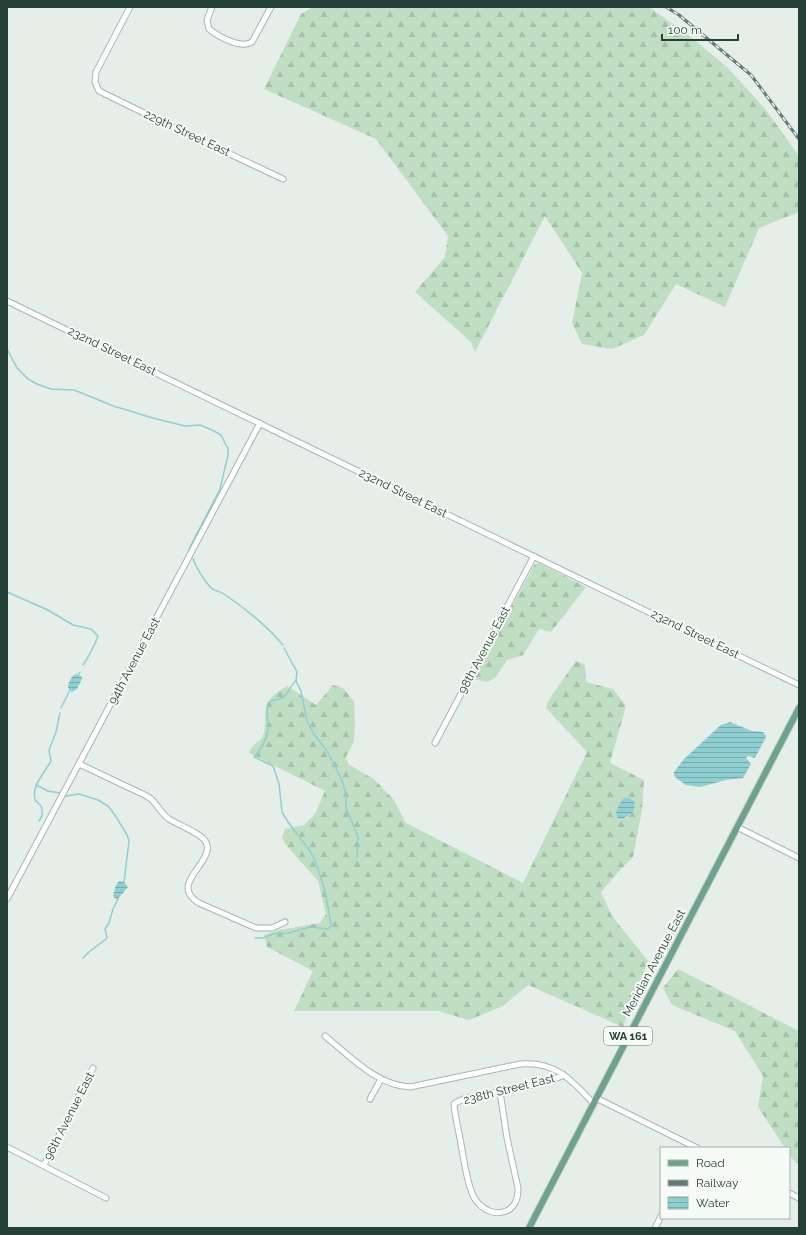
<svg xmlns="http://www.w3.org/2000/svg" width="806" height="1235" viewBox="0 0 806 1235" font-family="Raleway,sans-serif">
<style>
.forest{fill:url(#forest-firs);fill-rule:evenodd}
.water{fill:url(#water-rules)}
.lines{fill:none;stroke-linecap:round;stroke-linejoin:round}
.stream{stroke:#90cfd1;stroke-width:1.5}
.minor-casing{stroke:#a8b6b0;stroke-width:7}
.major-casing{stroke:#c2cac7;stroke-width:8}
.minor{stroke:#fff;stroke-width:5}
.major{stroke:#6ca28e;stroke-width:6}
.rail-casing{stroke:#607b71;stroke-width:3}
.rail{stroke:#f7fbf8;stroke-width:1.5;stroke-dasharray:4.5;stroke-linecap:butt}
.labels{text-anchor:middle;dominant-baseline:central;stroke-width:4;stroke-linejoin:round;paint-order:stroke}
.shield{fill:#f7fbf8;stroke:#647870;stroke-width:1}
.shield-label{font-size:11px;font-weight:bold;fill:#254036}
.street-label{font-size:12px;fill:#254036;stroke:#f7fbf8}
</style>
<defs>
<pattern id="forest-firs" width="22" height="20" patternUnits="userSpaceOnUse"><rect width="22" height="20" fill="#c0dec4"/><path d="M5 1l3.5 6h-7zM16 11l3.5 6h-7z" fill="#a5c0a9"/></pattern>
<pattern id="water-rules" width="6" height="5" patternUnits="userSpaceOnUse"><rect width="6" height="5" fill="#90cfd1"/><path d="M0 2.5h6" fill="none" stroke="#75a9aa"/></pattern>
</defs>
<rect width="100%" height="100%" fill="#e6eeea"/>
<!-- forest -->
<g class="forest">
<path d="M 313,7 L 649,7 L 691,37 L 727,67 L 766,110 L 799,156 L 799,212 L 759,228 L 725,307 L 676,284 L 644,335 L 612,349 L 582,344 L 572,323 L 582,273 L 545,216 L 475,352 L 471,342 L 415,292 L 445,257 L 448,236 L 376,139 L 264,89 L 301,14 Z"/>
<path d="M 539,563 L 586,587 L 551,632 L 539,629 L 523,655 L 507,660 L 495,678 L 487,682 L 474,679 L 473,677 L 535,564 Z"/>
<path d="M 576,661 L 585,665 L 586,682 L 613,689 L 626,706 L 610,763 L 644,780 L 642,810 L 633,857 L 621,869 L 601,892 L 612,916 L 648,961 L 623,1027 L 528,985 L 503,1006 L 469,1020 L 438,1011 L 294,1011 L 313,971 L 267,947 L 264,935 L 279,930 L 320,923 L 326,914 L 318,881 L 286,845 L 282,838 L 285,829 L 304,825 L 315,814 L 325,791 L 249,753 C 253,742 259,743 263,736 C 265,731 265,725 265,720 C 264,700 272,696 287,686 L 316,705 L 333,685 L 343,688 L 354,701 L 355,722 L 354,741 L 346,757 L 348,764 L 375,780 L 394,800 L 406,823 L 523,883 L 587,752 L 546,708 L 548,701 ZM 621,801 L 631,814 L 626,818 L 621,819 L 616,811 Z"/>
<path d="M 678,969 L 799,1031 L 799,1164 C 792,1160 789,1156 789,1148 L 785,1148 L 758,1107 L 763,1076 L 735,1031 L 672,1005 L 663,988 Z"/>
</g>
<!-- water -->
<g class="water">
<path d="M 76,674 L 82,677 L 82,679 L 77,689 L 72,692 L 68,688 C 68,683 71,676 76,674 Z"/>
<path d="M 730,722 L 752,731 L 763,732 L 766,736 L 765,739 L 755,758 L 748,756 L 746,758 L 751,764 L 743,778 L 726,780 L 700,787 L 686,785 L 676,778 L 674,775 L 674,772 L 684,759 L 721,725 Z"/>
<path d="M 623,798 L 629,798 L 634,801 C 637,810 629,817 621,819 L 617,817 L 616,811 Z"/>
<path d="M 119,881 L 124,882 L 128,887 L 117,900 L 113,896 L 116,885 Z"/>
</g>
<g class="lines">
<!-- stream -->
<g class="stream">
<path d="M 7,349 L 17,368 L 28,379 L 37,384 L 51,389 L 74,390 L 116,407 L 127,410 L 149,417 L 185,426 L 200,425 L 212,430 L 221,435 L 228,449 L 228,455 L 220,489 L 189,549"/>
<path d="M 193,559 C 197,569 204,580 211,588 C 214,591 220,591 224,594 C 246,609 266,625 283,645"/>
<path d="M 7,592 L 48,610 L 73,625 L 91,629 L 98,636 C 94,647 89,656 83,665"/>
<path d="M 284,648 L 297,672 L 296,681 L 301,691 L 307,721 L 314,734 L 327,751 L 342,780 L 346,795 L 346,808 L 358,837 L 357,857"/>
<path d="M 78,676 L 80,672"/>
<path d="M 61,708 L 71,688"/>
<path d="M 36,785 L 48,791 L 60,793"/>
<path d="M 66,796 L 79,794 L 98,800 L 108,806 L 115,815 L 127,835 L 129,841 L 124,882"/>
<path d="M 39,821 L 42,816 L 42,808 C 41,805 38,803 36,801 C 29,788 46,771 51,761 L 49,750 L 56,732 L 60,713"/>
<path d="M 255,938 L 263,938 L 273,934 L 289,933 L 310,927 L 328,929 L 330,927 L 331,924 L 325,891 L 315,860 L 310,851 L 288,822 L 282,812 L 279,784 L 273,766 L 254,757 C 261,750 267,739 268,729 C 269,721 265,712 269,704 C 272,698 277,701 282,698 C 289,694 290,685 296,681"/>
<path d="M 83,958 L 89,952 L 106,939 L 107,937 L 105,929 L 109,923 L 113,909 L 118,899"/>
</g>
<!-- minor casing -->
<g class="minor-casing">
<g id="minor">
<path d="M 130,7 L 96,72 L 95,82 L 99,91 L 179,130 L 283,179"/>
<path d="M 212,7 L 207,20 L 209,29 C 219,37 241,49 252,42 L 271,7"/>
<path d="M 7,301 L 799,685"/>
<path d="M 435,743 L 534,556"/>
<path d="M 79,764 C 97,772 114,781 132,789 C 138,792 146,795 151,799 C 158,805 162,815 169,819 C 178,825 201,833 206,842 C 216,862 167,884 199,903 L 256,928 L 272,928 L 285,922"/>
<path d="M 737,827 L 799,858"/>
<path d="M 7,899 L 260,423"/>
<path d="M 325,1036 C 350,1056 376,1085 410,1087 L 520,1064 C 555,1061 571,1079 593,1103"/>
<path d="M 500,1092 L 507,1138 L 518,1188 C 519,1221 482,1219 472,1193 C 466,1178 464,1160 461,1144 C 459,1131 455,1118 454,1104 C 464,1096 486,1095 499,1092 C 520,1088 544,1084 564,1075"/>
<path d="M 596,1098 L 697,1148"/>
<path d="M 370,1099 L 381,1079"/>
<path d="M 7,1147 L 106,1198"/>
<path d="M 44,1165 L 93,1068"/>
<path d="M 789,1193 L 799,1198"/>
<path d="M 655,1228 L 661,1216"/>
</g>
</g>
<!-- major casing -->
<g class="major-casing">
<path id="major" d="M 529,1228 L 799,708"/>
</g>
<!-- minor -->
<use href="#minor" class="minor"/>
<!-- major -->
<use href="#major" class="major"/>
<!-- rail casing -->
<g class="rail-casing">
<path id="rail" d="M 666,7 L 679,15 L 751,75 L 799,139"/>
</g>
<!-- rail -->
<use href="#rail" class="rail"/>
</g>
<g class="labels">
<!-- shield labels -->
<rect class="shield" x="604" y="1027" width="48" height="18" rx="3"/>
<g class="shield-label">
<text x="628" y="1036">WA 161</text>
</g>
<!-- street labels -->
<g class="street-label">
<text transform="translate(187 133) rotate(25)">229th Street East</text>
<text transform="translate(112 351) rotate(26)">232nd Street East</text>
<text transform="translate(403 493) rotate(26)">232nd Street East</text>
<text transform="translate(695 634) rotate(26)">232nd Street East</text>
<text transform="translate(484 650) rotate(-62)">98th Avenue East</text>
<text transform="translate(134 661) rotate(-62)">94th Avenue East</text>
<text transform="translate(654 963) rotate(-62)">Meridian Avenue East</text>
<text transform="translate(509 1089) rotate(-14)">238th Street East</text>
<text transform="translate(69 1116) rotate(-63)">96th Avenue East</text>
</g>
</g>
<!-- border -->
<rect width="806" height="1235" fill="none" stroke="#254036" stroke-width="16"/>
<!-- legend -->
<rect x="660" y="1147" width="130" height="72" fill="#f7fbf8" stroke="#a3b0aa"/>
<rect x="668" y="1160" width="20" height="6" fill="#6ca28e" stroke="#a3b0aa"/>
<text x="696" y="1167" font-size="12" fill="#254036">Road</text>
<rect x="668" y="1180" width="20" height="6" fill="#607b71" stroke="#a3b0aa"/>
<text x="696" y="1187" font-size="12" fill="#254036">Railway</text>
<rect x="668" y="1197" width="20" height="12" fill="url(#water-rules)" stroke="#a3b0aa"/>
<text x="696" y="1207" font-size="12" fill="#254036">Water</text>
<!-- scale -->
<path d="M662 34v6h76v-6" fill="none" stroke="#254036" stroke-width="2"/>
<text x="668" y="34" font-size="12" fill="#254036" stroke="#f7fbf8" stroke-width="3" paint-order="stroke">100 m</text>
</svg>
